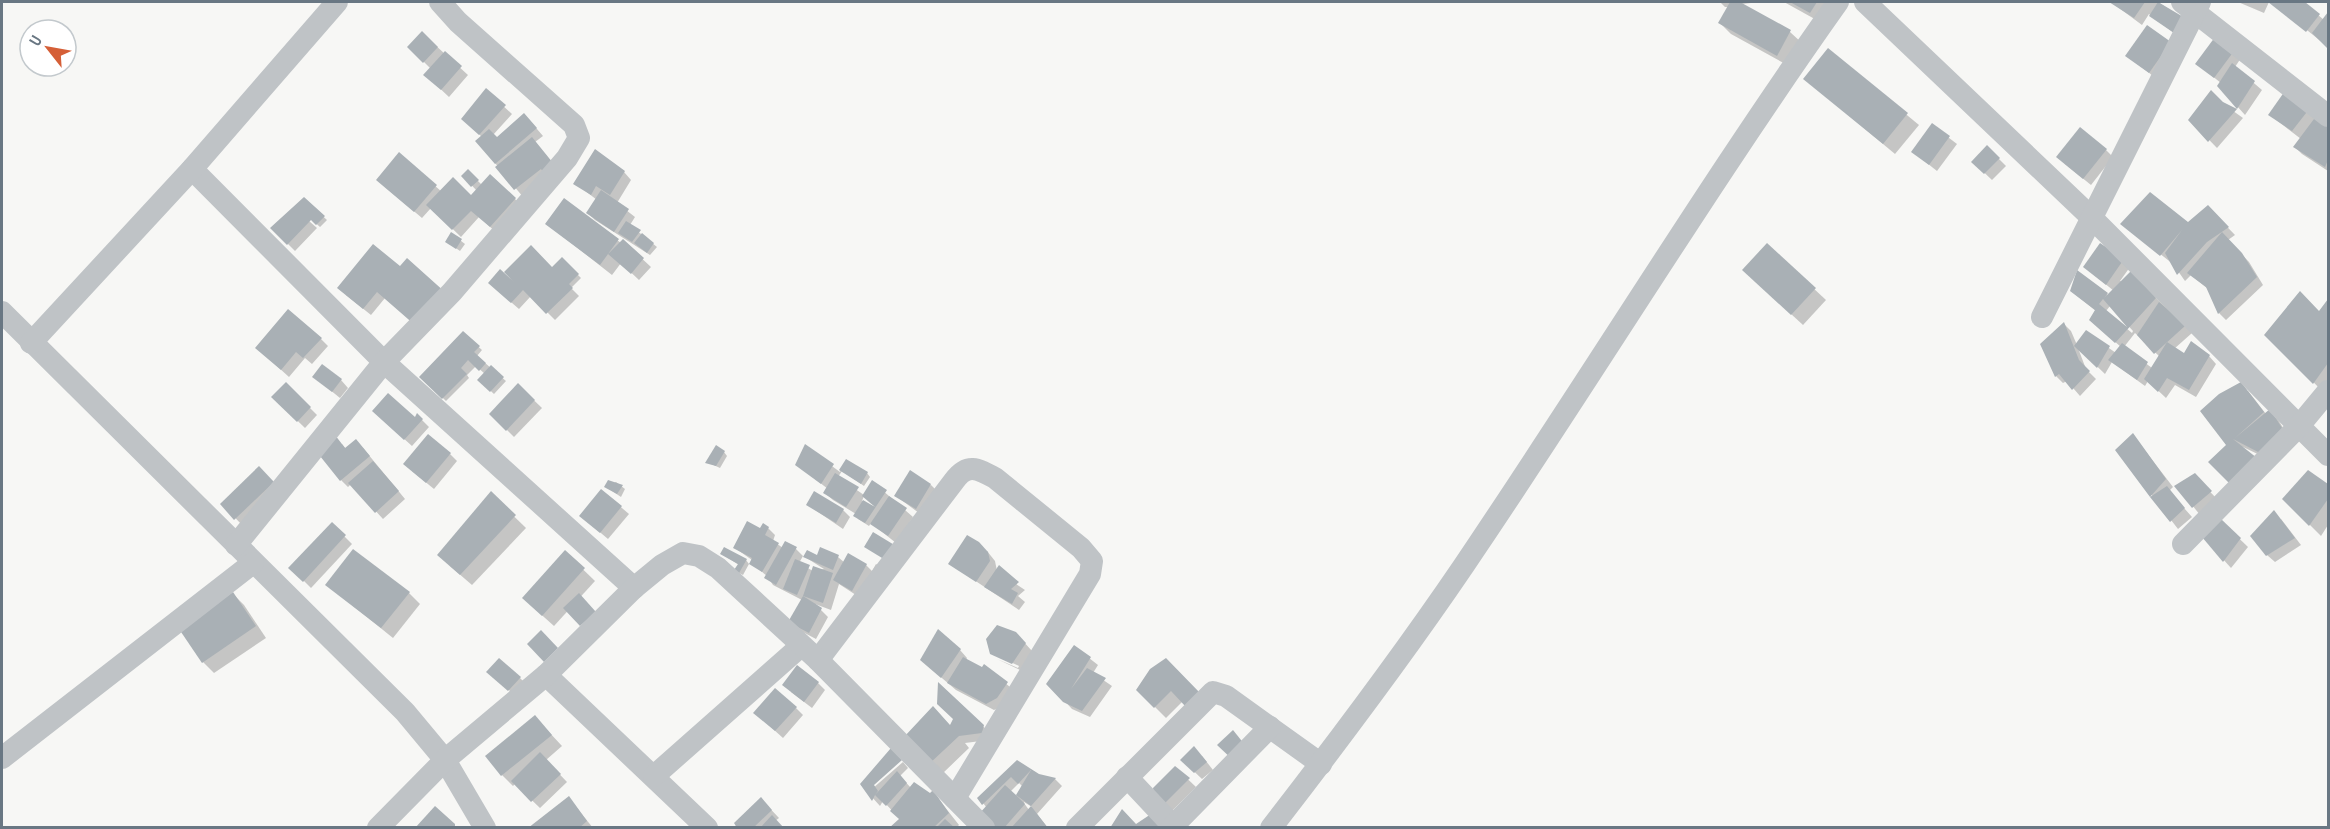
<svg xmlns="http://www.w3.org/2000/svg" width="2330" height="829" viewBox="0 0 2330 829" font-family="'PT Sans Narrow',sans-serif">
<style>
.shadow{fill:#0003;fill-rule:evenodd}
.building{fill:#a9b0b5;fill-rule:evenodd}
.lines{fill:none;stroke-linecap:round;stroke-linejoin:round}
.minor{stroke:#bfc3c6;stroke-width:22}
</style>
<rect width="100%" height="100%" fill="#f7f7f5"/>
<!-- shadow -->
<g class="shadow">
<path d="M 1720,2 L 1760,2 L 1742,4 L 1790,32 L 1802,43 L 1789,66 L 1731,34 L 1720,23 L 1729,7 L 1725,7 Z"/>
<path d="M 1784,2 L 1834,2 L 1822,23 Z"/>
<path d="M 2111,2 L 2158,2 L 2184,19 L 2182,39 L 2149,14 L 2142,25 Z"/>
<path d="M 2238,2 L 2269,2 L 2264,13 Z"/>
<path d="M 2272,2 L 2303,2 L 2324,20 L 2328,15 L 2328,47 Z"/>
<path d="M 422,33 L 468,75 L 449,97 L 433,82 L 431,69 L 409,47 Z"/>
<path d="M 2218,35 L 2243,55 L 2235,67 L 2262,90 L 2245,115 L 2219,86 L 2221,83 L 2197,64 Z"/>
<path d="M 2170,43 L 2157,79 L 2127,56 Z"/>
<path d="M 1828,50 L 1919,125 L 1895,154 L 1805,79 Z"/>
<path d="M 486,90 L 512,114 L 493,135 L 497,139 L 531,122 L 543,136 L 535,142 L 559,171 L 523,197 L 477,141 L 482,137 L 470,126 Z"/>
<path d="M 2222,103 L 2243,118 L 2217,148 L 2190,120 Z"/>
<path d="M 2309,109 L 2328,125 L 2328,171 L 2302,154 L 2295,147 L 2301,139 L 2270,115 Z"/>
<path d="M 1932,125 L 1957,144 L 1937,171 L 1913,152 Z"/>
<path d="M 1987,147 L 2006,166 L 1992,180 L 1973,162 Z"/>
<path d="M 2106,150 L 2113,157 L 2091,185 L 2065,164 Z"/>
<path d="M 399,154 L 442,192 L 471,197 L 477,191 L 463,176 L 468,171 L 482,185 L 515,199 L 522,206 L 498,234 L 479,217 L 461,237 L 431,208 L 422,218 L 385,187 Z"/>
<path d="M 624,172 L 631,180 L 617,203 L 635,217 L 630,225 L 657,247 L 650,255 L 595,220 L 588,213 L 597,200 L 575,183 Z"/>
<path d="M 304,199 L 327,220 L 320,227 L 311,219 L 309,221 L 317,228 L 295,251 L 272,228 Z"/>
<path d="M 565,200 L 621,243 L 623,241 L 651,267 L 639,280 L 621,263 L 612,275 L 547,224 Z"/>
<path d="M 2208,207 L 2235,235 L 2228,240 L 2249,262 L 2263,285 L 2226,320 L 2219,313 L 2208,289 L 2191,275 L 2185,281 L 2173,264 L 2122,224 L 2188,225 Z"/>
<path d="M 452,234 L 465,244 L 460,251 L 450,244 Z"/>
<path d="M 1767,245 L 1826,300 L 1803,325 L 1755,281 Z"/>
<path d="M 2100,245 L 2130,267 L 2120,281 L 2142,284 L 2192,333 L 2174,349 L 2184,355 L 2209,356 L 2216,364 L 2196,397 L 2175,385 L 2166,398 L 2148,381 L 2145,386 L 2112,362 L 2105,374 L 2078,348 L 2086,369 L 2096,379 L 2080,396 L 2067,381 L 2063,383 L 2056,376 L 2064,324 L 2071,331 L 2077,345 L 2086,332 L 2116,353 L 2121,347 L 2098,327 L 2096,311 L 2071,291 L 2078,272 L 2109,296 L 2114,291 L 2093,274 ZM 2110,306 L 2133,331 L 2132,333 L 2106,311 ZM 2135,333 L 2160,357 L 2152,368 L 2124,347 Z"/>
<path d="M 373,246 L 385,298 L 371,315 L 346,295 Z"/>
<path d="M 562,259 L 581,278 L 571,288 L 579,296 L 555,320 L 531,296 L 519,309 L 497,290 L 512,281 L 506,272 L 553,269 Z"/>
<path d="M 2328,301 L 2328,318 L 2324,318 L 2328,322 L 2328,389 L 2325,394 L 2266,334 L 2319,313 Z"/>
<path d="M 463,333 L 482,350 L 477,356 L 506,381 L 494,394 L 479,380 L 485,374 L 476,366 L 467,375 L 469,378 L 446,401 L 421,377 Z"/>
<path d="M 321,339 L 328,346 L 312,364 L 305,358 L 289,377 L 257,348 Z"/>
<path d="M 314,377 L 341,380 L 348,388 L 340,398 Z"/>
<path d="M 286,384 L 317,415 L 305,428 L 273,397 Z"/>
<path d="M 518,385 L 542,408 L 514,437 L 491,414 Z"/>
<path d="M 2248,391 L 2266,414 L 2277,418 L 2288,436 L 2268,459 L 2243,447 L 2228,445 Z"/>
<path d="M 417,415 L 429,427 L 412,446 L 381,418 L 415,419 Z"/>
<path d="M 2133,435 L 2173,487 L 2169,491 L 2192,517 L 2178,529 L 2117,450 Z"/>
<path d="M 342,444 L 346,449 L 363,448 L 405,499 L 383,519 L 351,484 L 348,487 L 341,480 Z"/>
<path d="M 806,447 L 840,472 L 846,461 L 867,473 L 870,477 L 864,486 L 842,471 L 838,477 L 864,495 L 873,482 L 913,517 L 896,543 L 871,523 L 869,526 L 858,519 L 856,514 L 833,500 L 825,493 L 828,489 L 797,465 ZM 864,496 L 876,506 L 875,507 L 862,501 Z"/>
<path d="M 724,452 L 727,456 L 720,468 L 707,462 Z"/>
<path d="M 450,454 L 457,461 L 434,489 L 412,471 Z"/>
<path d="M 259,468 L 280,490 L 243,526 L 222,504 Z"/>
<path d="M 2308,472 L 2328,486 L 2328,525 L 2321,536 L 2284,499 Z"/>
<path d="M 2194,475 L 2218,500 L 2200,515 L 2177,486 Z"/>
<path d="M 616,482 L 625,489 L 621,497 L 606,487 Z"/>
<path d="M 931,485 L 938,492 L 923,516 L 896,496 Z"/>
<path d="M 602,491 L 629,514 L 608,539 L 589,523 Z"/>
<path d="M 491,494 L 526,528 L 472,585 L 450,566 Z"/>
<path d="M 808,505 L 843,510 L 850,517 L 843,529 Z"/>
<path d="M 2281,519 L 2301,545 L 2275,562 L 2267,555 Z"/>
<path d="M 2221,521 L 2248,547 L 2231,568 L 2204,538 Z"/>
<path d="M 332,524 L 352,544 L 311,588 L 291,568 Z"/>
<path d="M 768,528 L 775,535 L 773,541 L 783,548 L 796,549 L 803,556 L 799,563 L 813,571 L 824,569 L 805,557 L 818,557 L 821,549 L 838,557 L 845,563 L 866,565 L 872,571 L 876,564 L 882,568 L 859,597 L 839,584 L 831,610 L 815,604 L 828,617 L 816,639 L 797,629 L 802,600 L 773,585 L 767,576 L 751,563 L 752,560 L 735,548 Z"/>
<path d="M 987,551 L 995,561 L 997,571 L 1025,590 L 1018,596 L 1025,602 L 1019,610 L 950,564 Z"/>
<path d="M 565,552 L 595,581 L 554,626 L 535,609 Z"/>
<path d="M 722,554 L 746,560 L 749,564 L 743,575 L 739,573 L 739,565 Z"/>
<path d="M 327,585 L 409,593 L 420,604 L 393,638 Z"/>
<path d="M 233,594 L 244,605 L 266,638 L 214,673 L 203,662 Z"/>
<path d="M 1023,641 L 1032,651 L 1020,670 L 997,659 L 1018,668 L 1019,666 L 991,653 Z"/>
<path d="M 1075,647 L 1098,665 L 1093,673 L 1112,686 L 1090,717 L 1072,709 L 1048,683 Z"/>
<path d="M 960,650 L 967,658 L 966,660 L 983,669 L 984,666 L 1015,691 L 1005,705 L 994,710 L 956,690 L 929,667 Z"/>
<path d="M 1151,670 L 1183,701 L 1166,718 L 1138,690 Z"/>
<path d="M 520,678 L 527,685 L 517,697 L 496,679 Z"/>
<path d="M 818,683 L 825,690 L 812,708 L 791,692 Z"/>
<path d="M 939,685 L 991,734 L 989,740 L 965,743 L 969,748 L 942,774 L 906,737 L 951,726 L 955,719 Z"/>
<path d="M 796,708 L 803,715 L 783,738 L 763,720 Z"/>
<path d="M 535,717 L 562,746 L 546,760 L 567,782 L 540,808 L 515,784 L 513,786 L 502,775 Z"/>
<path d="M 1202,756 L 1213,770 L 1202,779 L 1182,760 Z"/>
<path d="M 903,762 L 908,768 L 900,776 L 911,788 L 930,795 L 933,792 L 959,825 L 956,828 L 891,828 L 901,820 L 883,801 L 880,806 L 861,785 L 875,782 L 872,789 Z"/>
<path d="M 1017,762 L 1038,776 L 1055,779 L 1062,786 L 1037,814 L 1048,828 L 994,828 L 987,808 L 979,798 ZM 1019,783 L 1023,787 L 1016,798 L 1010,792 ZM 1024,802 L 1032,807 L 1029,810 L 1024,803 Z"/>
<path d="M 1176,768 L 1196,787 L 1170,813 L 1163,805 Z"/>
<path d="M 569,798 L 593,828 L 531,827 Z"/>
<path d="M 761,799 L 779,818 L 775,821 L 782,828 L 740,828 Z"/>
</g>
<!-- building -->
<g class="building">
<path d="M 1730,2 L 1740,2 L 1791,30 L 1777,56 L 1718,23 Z"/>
<path d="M 1790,2 L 1817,2 L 1810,13 Z"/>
<path d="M 2109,2 L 2145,2 L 2134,18 Z"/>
<path d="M 2158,2 L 2185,18 L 2174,33 L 2149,16 Z"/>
<path d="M 2268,2 L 2305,2 L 2320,14 L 2306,32 Z"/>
<path d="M 2328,12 L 2328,49 L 2312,33 Z"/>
<path d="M 2147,25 L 2171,42 L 2149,73 L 2125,56 Z"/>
<path d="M 422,31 L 438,47 L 423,63 L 407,47 Z"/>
<path d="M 2218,33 L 2237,47 L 2214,78 L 2195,64 Z"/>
<path d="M 1828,48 L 1908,113 L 1883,144 L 1803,79 Z"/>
<path d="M 445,51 L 462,66 L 441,90 L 423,75 Z"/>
<path d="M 2232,63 L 2255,81 L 2237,109 L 2217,86 Z"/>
<path d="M 486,88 L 506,105 L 479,135 L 461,119 Z"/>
<path d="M 2287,88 L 2310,108 L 2292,131 L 2268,115 Z"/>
<path d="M 2211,90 L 2223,102 L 2237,109 L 2208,142 L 2188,120 Z"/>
<path d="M 524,113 L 537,128 L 495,164 L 475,141 L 489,129 L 497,137 Z"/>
<path d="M 2317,115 L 2328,123 L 2328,160 L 2325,167 L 2293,147 Z"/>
<path d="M 1932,123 L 1950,136 L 1929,165 L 1911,152 Z"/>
<path d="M 2080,127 L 2107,149 L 2083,179 L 2056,157 Z"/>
<path d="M 532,137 L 553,163 L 543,172 L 541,169 L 514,190 L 495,167 Z"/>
<path d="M 1987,145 L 2000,158 L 1984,174 L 1971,162 Z"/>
<path d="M 595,149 L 625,171 L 610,195 L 596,186 L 591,195 L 573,184 Z"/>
<path d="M 399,152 L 437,185 L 414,212 L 376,180 Z"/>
<path d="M 468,169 L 479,180 L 471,187 L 461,176 Z"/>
<path d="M 490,174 L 516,198 L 490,227 L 471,211 L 452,230 L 426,205 L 453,177 L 471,195 Z"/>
<path d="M 601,190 L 629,209 L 614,232 L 586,213 Z"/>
<path d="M 2150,192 L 2188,222 L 2208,205 L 2229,227 L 2207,242 L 2177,275 L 2165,253 L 2182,230 L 2160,256 L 2120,224 Z"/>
<path d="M 304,197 L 325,216 L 316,225 L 311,220 L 287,245 L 270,228 Z"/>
<path d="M 564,198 L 619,239 L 608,254 L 623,239 L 644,258 L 631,274 L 608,254 L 600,265 L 545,224 Z"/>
<path d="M 626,221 L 641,230 L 632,242 L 618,233 Z"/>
<path d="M 451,232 L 462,239 L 456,249 L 445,242 Z"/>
<path d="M 2222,232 L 2242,253 L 2257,277 L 2218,314 L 2206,287 L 2187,273 Z"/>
<path d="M 642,233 L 654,243 L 647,253 L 634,243 Z"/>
<path d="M 1767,243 L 1816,288 L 1791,315 L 1742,270 Z"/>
<path d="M 2100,243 L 2124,259 L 2106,285 L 2083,267 Z"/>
<path d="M 373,244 L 400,266 L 407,258 L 446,293 L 416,326 L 377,292 L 363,309 L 337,288 Z"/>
<path d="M 531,245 L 552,267 L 562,257 L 579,274 L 569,284 L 573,288 L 546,314 L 523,290 L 511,303 L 488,283 L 500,269 L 514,282 L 504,272 Z"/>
<path d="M 2077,270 L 2108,293 L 2104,298 L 2131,271 L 2156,298 L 2115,343 L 2089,320 L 2095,310 L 2070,291 ZM 2103,299 L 2127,327 L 2099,304 Z"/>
<path d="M 2300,291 L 2319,311 L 2328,299 L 2328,363 L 2313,384 L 2264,335 Z"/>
<path d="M 2159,302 L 2186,325 L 2154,354 L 2137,335 Z"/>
<path d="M 288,309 L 322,338 L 303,358 L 296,352 L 281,370 L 255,348 Z"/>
<path d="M 2064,322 L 2079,360 L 2090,371 L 2072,390 L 2059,374 L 2055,377 L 2040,344 Z"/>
<path d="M 2086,330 L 2110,346 L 2097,368 L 2074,346 Z"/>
<path d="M 463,331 L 480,346 L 474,352 L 486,363 L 479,371 L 468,360 L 461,368 L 467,374 L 442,399 L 419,377 Z"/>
<path d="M 2191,341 L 2210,355 L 2189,390 L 2167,378 L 2158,392 L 2144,379 L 2167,342 L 2184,353 Z"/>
<path d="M 2122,343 L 2148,362 L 2137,380 L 2108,360 Z"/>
<path d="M 322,364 L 342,379 L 332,392 L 312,377 Z"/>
<path d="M 491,365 L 504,377 L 490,392 L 477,380 Z"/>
<path d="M 286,382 L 311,407 L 297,422 L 271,397 Z"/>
<path d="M 2241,382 L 2264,412 L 2235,438 L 2270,409 L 2282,428 L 2260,453 L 2233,439 L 2257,458 L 2232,486 L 2208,462 L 2226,445 L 2200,411 L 2219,394 Z"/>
<path d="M 518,383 L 535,400 L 506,431 L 489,414 Z"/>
<path d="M 388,393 L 415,417 L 417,413 L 423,419 L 404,440 L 372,411 Z"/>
<path d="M 2133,433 L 2166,479 L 2150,497 L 2167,486 L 2185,508 L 2170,522 L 2150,497 L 2115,450 Z"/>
<path d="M 428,434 L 451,453 L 426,483 L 403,464 Z"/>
<path d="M 335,435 L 345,448 L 356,439 L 370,456 L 340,481 L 316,451 Z"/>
<path d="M 805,444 L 834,464 L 821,484 L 795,465 Z"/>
<path d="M 716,445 L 725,451 L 716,466 L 705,463 Z"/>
<path d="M 846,459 L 868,472 L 861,484 L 839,470 Z"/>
<path d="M 373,461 L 399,491 L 375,513 L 348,483 Z"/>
<path d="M 259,466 L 274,482 L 234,520 L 220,504 Z"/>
<path d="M 910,470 L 931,484 L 916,509 L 894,496 Z"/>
<path d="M 2308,470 L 2328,484 L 2328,499 L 2309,526 L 2282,499 Z"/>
<path d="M 835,473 L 859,487 L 846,507 L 823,493 Z"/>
<path d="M 2195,473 L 2212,491 L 2192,508 L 2174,486 Z"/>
<path d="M 608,480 L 623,485 L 617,494 L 604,487 Z"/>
<path d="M 872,480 L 887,490 L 865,523 L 853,516 L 863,500 L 875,507 L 862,496 Z"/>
<path d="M 601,489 L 622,506 L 600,533 L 579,516 Z"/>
<path d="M 491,491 L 516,515 L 460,575 L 437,555 Z"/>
<path d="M 814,491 L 844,509 L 836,523 L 806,505 Z"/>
<path d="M 889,496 L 907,508 L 888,536 L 870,524 Z"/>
<path d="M 2274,510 L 2295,538 L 2266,556 L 2250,536 Z"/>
<path d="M 2221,519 L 2241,538 L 2223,562 L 2202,537 Z"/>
<path d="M 747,521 L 760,528 L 763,523 L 769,527 L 765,535 L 779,543 L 762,572 L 749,564 L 752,558 L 733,548 Z"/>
<path d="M 332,522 L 346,535 L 303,582 L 288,568 Z"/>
<path d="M 873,532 L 896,546 L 887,561 L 864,547 Z"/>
<path d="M 967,535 L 979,542 L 988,552 L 990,561 L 976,582 L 948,564 Z"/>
<path d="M 785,541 L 797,547 L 776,585 L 764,578 Z"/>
<path d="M 724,547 L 747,559 L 739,573 L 734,570 L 738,564 L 720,554 Z"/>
<path d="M 820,547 L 839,555 L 833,570 L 803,557 L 807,550 L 817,555 Z"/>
<path d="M 353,549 L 410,592 L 381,628 L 325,585 Z"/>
<path d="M 565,550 L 585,568 L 542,616 L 522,598 Z"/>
<path d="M 848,553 L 867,564 L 852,591 L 833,580 Z"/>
<path d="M 795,559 L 810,565 L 797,595 L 783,589 Z"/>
<path d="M 999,565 L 1019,582 L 1011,589 L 1018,593 L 1012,604 L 984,587 Z"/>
<path d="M 813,566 L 833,573 L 823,603 L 803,596 Z"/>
<path d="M 233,592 L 256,626 L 202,663 L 179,629 Z"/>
<path d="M 579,593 L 596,612 L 580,626 L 563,608 Z"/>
<path d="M 803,596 L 822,608 L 809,633 L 788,622 Z"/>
<path d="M 997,625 L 1016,632 L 1026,643 L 1012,664 L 990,654 L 986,639 Z"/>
<path d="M 938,629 L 961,649 L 941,678 L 920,660 Z"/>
<path d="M 541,630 L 558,648 L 544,662 L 527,644 Z"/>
<path d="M 1074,645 L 1091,657 L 1071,689 L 1087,668 L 1106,678 L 1082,711 L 1063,702 L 1046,684 Z"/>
<path d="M 963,657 L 982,667 L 984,664 L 1008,682 L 997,698 L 986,704 L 947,683 Z"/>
<path d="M 499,658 L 521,677 L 508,691 L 486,672 Z"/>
<path d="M 1166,658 L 1200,693 L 1186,707 L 1171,691 L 1154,708 L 1136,690 L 1150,669 Z"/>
<path d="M 797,665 L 819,682 L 804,702 L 782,685 Z"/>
<path d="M 938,682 L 984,725 L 982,733 L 959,736 L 929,764 L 904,737 L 933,706 L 950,725 L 953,719 L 937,704 Z"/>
<path d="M 775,688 L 797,707 L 775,731 L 753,713 Z"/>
<path d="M 535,715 L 552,735 L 501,776 L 485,756 Z"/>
<path d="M 1233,730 L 1245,745 L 1234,761 L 1217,745 Z"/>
<path d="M 1194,746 L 1207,762 L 1194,773 L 1180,760 Z"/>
<path d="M 891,748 L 902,760 L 874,785 L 878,791 L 875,795 L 897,771 L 907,783 L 886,806 L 875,795 L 872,801 L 860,784 Z"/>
<path d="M 540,752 L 561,774 L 531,802 L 511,781 Z"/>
<path d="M 1017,760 L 1039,774 L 1056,778 L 1031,806 L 1048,828 L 1011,828 L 1031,806 L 1016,795 L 1025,804 L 1004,828 L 992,828 L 979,814 L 1005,785 L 1016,795 L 1031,770 L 1018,784 L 1011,777 L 982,805 L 977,798 Z"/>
<path d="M 1175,766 L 1190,778 L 1162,806 L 1154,797 L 1153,788 Z"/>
<path d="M 914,782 L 930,793 L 933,790 L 949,813 L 933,828 L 889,828 L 899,819 L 890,811 Z"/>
<path d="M 569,796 L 587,821 L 579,828 L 528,828 Z"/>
<path d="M 761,797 L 772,810 L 753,828 L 737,828 L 734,823 Z"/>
<path d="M 435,806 L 455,824 L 455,828 L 415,828 Z"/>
<path d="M 1122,809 L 1136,824 L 1151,814 L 1161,828 L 1110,828 Z"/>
<path d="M 772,815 L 784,828 L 760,828 Z"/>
<path d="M 945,819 L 955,828 L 936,828 Z"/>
</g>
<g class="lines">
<!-- minor -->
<g class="minor">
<path d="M 1865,2 L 2091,217 L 2328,455"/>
<path d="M 2182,2 L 2328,116"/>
<path d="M 192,169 L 384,362 L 634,588"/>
<path d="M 2,312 L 405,712 L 445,760 L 485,828"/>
<path d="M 2042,317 L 2200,2"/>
<path d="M 31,343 L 192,169 L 337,2"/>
<path d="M 2183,544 L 2299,426 L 2328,391"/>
<path d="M 236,545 L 384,362 L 452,292 L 567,158 L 579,138 L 574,125 L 458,22 L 440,2"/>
<path d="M 818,660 L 954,481 C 967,463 977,468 995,478 L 1081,548 L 1092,561 L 1090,574 L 955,798"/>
<path d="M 546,675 L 707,828"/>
<path d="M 2,758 L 253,563"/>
<path d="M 654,776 L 801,646"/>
<path d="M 1127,777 L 1173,826"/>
<path d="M 378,828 L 445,760 L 546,675 L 634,588 L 662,565 L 683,553 L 699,556 L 718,568 L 818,660 L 984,828"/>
<path d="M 1077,828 L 1213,692 L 1226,696 L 1321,764"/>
<path d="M 1171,828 L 1270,727"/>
<path d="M 1271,828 C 1343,735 1414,641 1479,543 C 1600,363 1713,178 1838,2"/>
</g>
</g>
<!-- border -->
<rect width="2330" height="829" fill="none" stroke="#697783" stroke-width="6"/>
<!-- north arrow -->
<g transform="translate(48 48) rotate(301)"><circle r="28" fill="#ffffff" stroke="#c3c9cd" stroke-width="1.5"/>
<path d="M0-4.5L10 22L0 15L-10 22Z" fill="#d55f37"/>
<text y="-9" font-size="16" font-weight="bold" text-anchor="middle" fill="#697783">U</text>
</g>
</svg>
